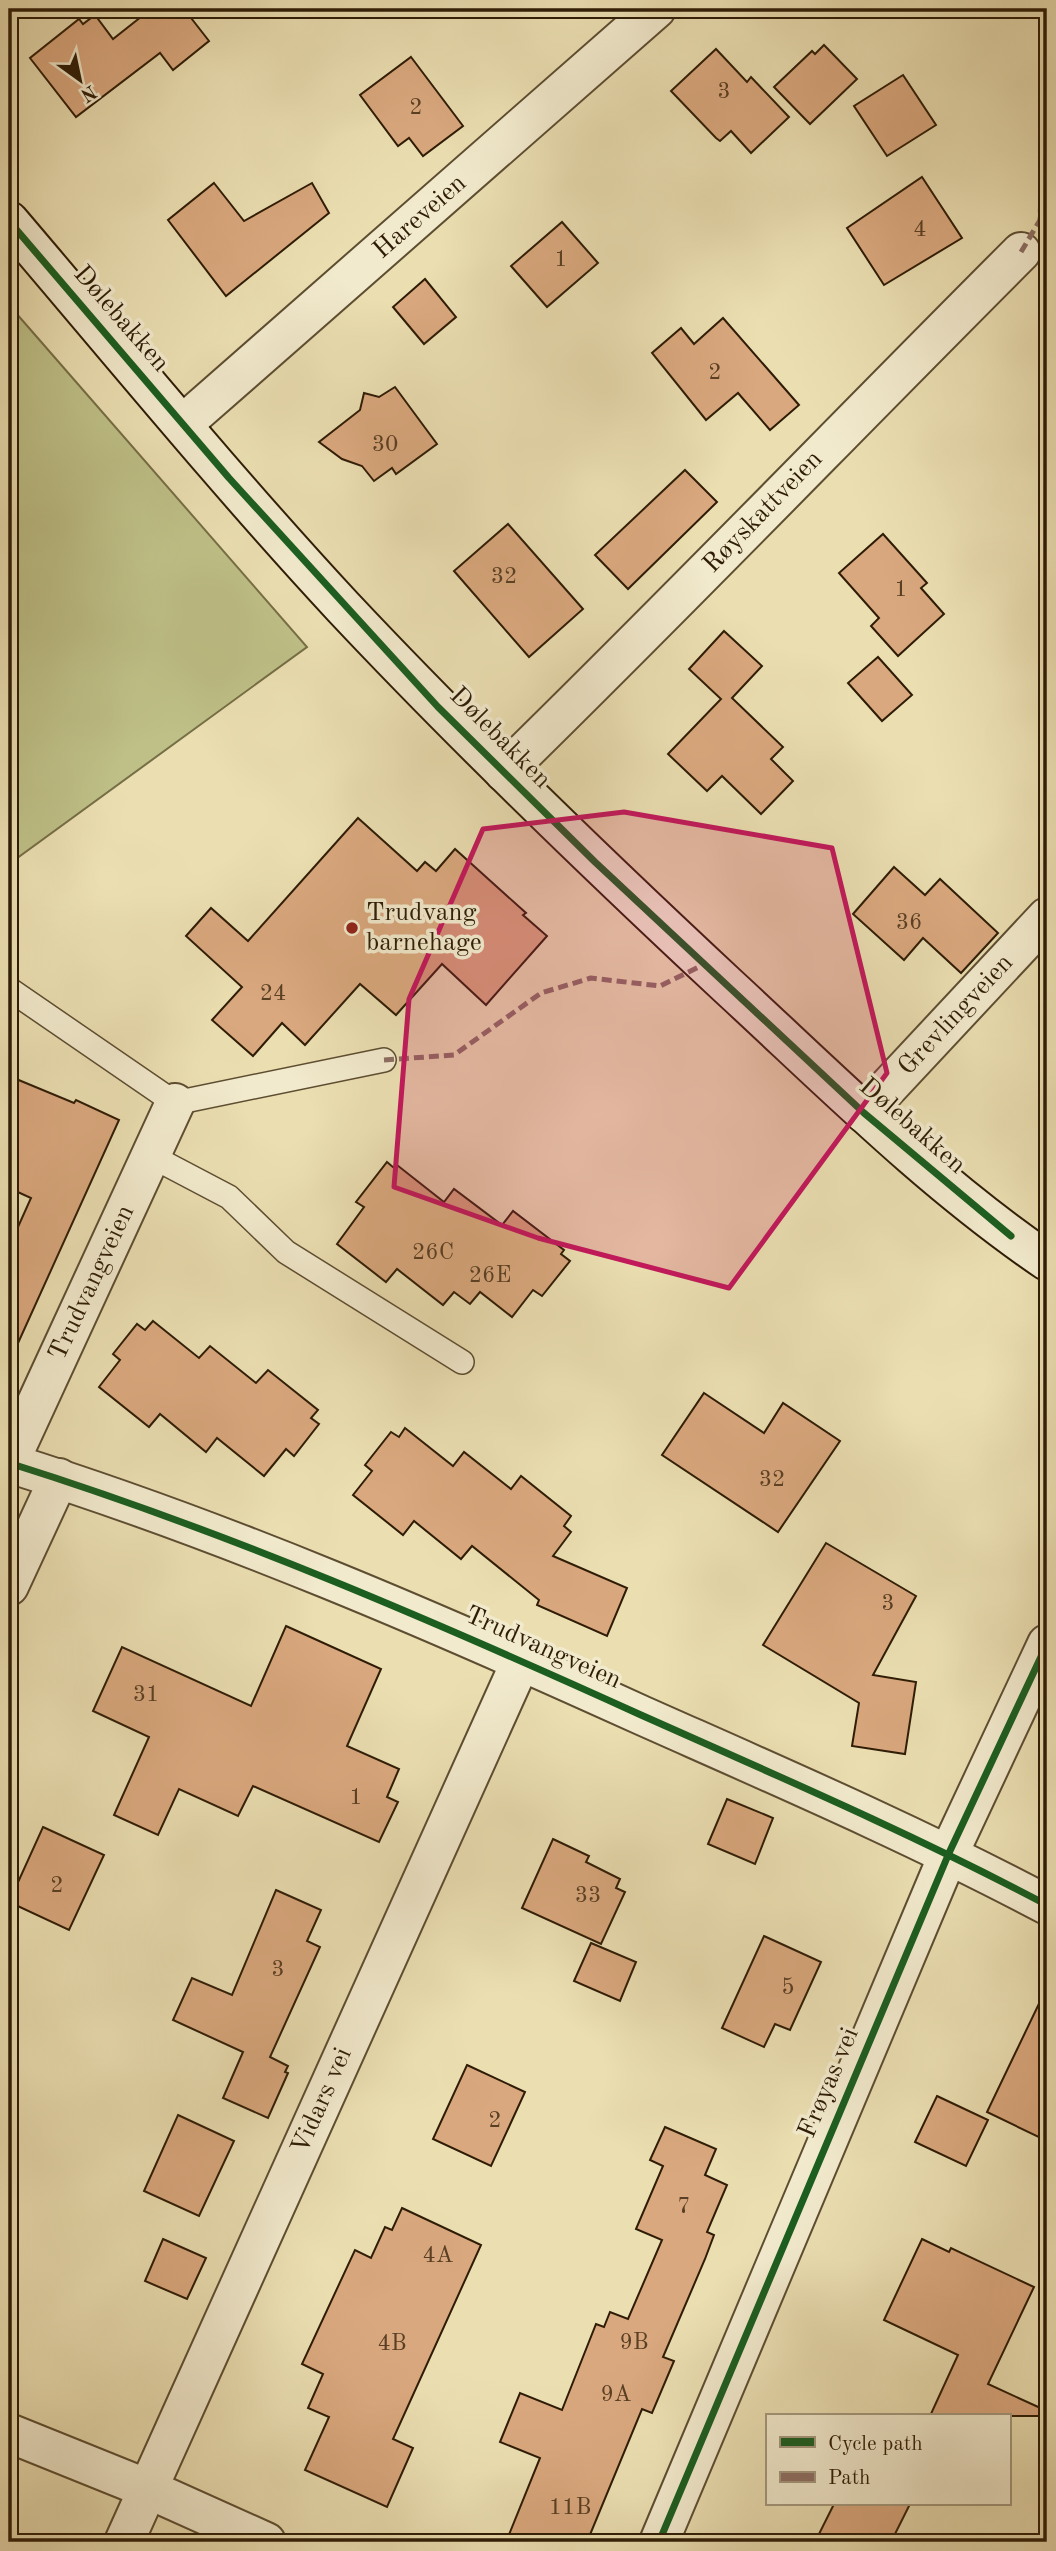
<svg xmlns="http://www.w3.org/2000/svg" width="1056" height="2551" viewBox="0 0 1056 2551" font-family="'Old Standard TT',serif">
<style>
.green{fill:#bec087;stroke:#766e46;stroke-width:2}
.building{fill:#daa87e;stroke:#2e1c06;stroke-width:2}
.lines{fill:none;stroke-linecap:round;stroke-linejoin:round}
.lane-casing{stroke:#5d4d31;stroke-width:26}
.street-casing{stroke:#5d4d31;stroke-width:42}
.secondary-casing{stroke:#2e1c06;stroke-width:42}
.lane{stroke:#f2eacd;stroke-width:23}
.street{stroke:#f2eacd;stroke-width:38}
.secondary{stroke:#f2eacd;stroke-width:38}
.quiet{stroke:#8d6e63;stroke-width:5;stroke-dasharray:10 5;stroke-linecap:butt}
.cycleway-casing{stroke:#f2eacd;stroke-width:11}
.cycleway{stroke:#1b5e20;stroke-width:7}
.marked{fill:#c2185b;fill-opacity:0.2;stroke:#c2185b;stroke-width:5;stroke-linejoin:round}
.poi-dot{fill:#8f2418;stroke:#f2eacd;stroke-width:2.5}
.labels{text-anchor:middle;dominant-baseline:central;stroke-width:7;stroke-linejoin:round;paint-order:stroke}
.number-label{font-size:23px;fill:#593f24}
.street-label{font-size:26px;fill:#2e1c06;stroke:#f2eacd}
.poi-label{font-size:26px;fill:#2e1c06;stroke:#f2eacd;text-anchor:start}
</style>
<rect width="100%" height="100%" fill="#ebdfb2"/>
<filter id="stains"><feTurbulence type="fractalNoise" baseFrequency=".00286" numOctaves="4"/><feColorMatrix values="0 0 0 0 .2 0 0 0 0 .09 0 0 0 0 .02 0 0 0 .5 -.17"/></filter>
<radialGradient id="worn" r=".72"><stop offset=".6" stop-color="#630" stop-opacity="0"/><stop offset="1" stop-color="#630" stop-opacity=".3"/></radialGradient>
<!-- green -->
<path class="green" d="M 9,305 L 307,647 L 9,864 Z"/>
<!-- building -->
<g class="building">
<path d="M 151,9 L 184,9 L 209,41 L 173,70 L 160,53 L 76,117 L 30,58 L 79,19 L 83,24 L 95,15 L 113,39 Z"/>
<path d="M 824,45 L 857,79 L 810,124 L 774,87 L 812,51 L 815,54 Z"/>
<path d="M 716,49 L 747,82 L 751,77 L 789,117 L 751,153 L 731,131 L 720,141 L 716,138 L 671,91 Z"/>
<path d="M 411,57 L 463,126 L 423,156 L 409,138 L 398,146 L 360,95 Z"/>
<path d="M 903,75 L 936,125 L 887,156 L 854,106 Z"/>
<path d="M 922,177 L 962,238 L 884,285 L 847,228 Z"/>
<path d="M 214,183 L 244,221 L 312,183 L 329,213 L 226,296 L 168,220 Z"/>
<path d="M 562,222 L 598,263 L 547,307 L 511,266 Z"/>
<path d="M 425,279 L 456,317 L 424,344 L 393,307 Z"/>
<path d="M 723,318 L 799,405 L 770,430 L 738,393 L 706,420 L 652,353 L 681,328 L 694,344 Z"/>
<path d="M 395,387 L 437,444 L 396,474 L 392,468 L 374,481 L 362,466 L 342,459 L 319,442 L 360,410 L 364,393 L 379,397 Z"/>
<path d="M 685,470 L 717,502 L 628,589 L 595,555 Z"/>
<path d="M 508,524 L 583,609 L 529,657 L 454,571 Z"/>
<path d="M 883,534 L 927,583 L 921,588 L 944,614 L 898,656 L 871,626 L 879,618 L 839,573 Z"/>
<path d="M 724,631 L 762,666 L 732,698 L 783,747 L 771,759 L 793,781 L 761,814 L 722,776 L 707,791 L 668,754 L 721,699 L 689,669 Z"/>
<path d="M 878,657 L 912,695 L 882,721 L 848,683 Z"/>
<path d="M 358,818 L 417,871 L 425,862 L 436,871 L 455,849 L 526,913 L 523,915 L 547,936 L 486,1005 L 442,964 L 396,1015 L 360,984 L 305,1045 L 282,1023 L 253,1056 L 212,1020 L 242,987 L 186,936 L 211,908 L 248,941 Z"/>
<path d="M 894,867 L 925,895 L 940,879 L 998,933 L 961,973 L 923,938 L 904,960 L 853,914 Z"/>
<path d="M 9,1076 L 74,1103 L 76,1100 L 119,1120 L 9,1363 L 9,1247 L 31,1198 L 9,1188 Z"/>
<path d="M 387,1162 L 394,1168 L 397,1165 L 444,1202 L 454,1189 L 502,1225 L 513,1211 L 564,1250 L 561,1254 L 570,1261 L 542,1296 L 533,1290 L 512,1317 L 480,1292 L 470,1304 L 454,1292 L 443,1305 L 397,1269 L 386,1282 L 337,1244 L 364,1207 L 356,1202 Z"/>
<path d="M 153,1321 L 199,1358 L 210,1346 L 256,1383 L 268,1370 L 318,1410 L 311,1418 L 319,1424 L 294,1456 L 286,1449 L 264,1476 L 217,1438 L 206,1452 L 160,1414 L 149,1427 L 99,1387 L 120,1360 L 113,1354 L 137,1324 L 145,1330 Z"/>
<path d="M 704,1393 L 764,1433 L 783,1403 L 840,1441 L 778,1532 L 662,1455 Z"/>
<path d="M 405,1428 L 453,1466 L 464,1452 L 511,1489 L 521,1476 L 571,1516 L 564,1526 L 571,1532 L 553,1556 L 627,1588 L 607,1636 L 537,1605 L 539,1600 L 472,1546 L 461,1559 L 414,1521 L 403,1535 L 353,1495 L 372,1471 L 365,1465 L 391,1432 L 399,1437 Z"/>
<path d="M 826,1543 L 916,1596 L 873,1675 L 916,1682 L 905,1754 L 852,1746 L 859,1703 L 763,1645 Z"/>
<path d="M 286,1626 L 381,1669 L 347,1746 L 399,1769 L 387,1797 L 398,1802 L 379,1842 L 253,1786 L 238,1816 L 179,1789 L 158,1835 L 114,1815 L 149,1737 L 93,1711 L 122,1647 L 251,1706 Z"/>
<path d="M 727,1799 L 773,1818 L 755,1864 L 708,1844 Z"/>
<path d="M 43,1827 L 104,1855 L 69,1930 L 9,1902 Z"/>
<path d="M 553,1839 L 589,1856 L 586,1862 L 620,1879 L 616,1888 L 625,1892 L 601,1944 L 522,1908 Z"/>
<path d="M 276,1890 L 321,1910 L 307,1941 L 320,1947 L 270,2057 L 288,2066 L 285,2072 L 288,2073 L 268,2118 L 223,2098 L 243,2052 L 173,2020 L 192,1978 L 232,1995 Z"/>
<path d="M 764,1936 L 821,1962 L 790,2030 L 775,2024 L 764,2047 L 722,2028 Z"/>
<path d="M 591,1943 L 636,1962 L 620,2001 L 574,1981 Z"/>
<path d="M 1047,1987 L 1047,2141 L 987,2112 Z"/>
<path d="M 467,2065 L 525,2092 L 491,2166 L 433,2139 Z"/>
<path d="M 937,2096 L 988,2120 L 966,2166 L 915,2142 Z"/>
<path d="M 178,2115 L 234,2141 L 199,2216 L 144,2191 Z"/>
<path d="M 665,2127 L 716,2149 L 705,2175 L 727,2185 L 707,2232 L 714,2235 L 705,2259 L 663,2357 L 674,2361 L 652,2413 L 642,2409 L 587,2542 L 506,2542 L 540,2458 L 500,2442 L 520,2393 L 562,2410 L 596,2324 L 604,2327 L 610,2312 L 628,2319 L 662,2240 L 636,2229 L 663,2166 L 650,2160 Z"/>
<path d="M 402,2208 L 481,2245 L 393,2439 L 413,2448 L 387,2507 L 305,2470 L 329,2417 L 308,2408 L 323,2374 L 302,2364 L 355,2250 L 371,2258 L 385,2227 L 392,2230 Z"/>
<path d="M 163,2239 L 206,2258 L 187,2299 L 145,2281 Z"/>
<path d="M 922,2239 L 949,2252 L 951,2248 L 1034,2287 L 988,2384 L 1047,2411 L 1047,2416 L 930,2416 L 958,2355 L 884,2320 Z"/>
<path d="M 834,2504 L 910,2504 L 891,2542 L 815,2542 Z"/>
</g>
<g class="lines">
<!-- lane casing -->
<g class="lane-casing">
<g id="lane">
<path d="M 9,989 L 175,1103 L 384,1060"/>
<path d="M 151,1156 L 229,1197 L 286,1252 L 462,1362"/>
</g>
</g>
<!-- street casing -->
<g class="street-casing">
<g id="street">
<path d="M 183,424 L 656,9"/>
<path d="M 504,772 C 679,601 848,425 1021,252"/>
<path d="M 864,1113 L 1047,917"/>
<path d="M 9,1463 C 226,1531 434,1621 641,1715 C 778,1776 915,1835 1047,1905"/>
<path d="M 9,1463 L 175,1103"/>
<path d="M 9,1586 L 59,1478"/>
<path d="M 9,2433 L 148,2489 L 266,2542"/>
<path d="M 124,2542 L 521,1661"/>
<path d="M 659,2542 L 949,1853 L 1047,1644"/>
</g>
</g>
<!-- secondary casing -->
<g class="secondary-casing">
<path id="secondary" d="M 9,221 C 119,350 227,482 343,607 C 466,738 596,863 728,986 C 831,1081 931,1182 1047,1261"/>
</g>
<!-- lane -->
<use href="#lane" class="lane"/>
<!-- street -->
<use href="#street" class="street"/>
<!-- secondary -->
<use href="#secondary" class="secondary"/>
<!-- quiet -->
<g class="quiet">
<path d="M 1021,252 L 1040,220 L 1041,193 L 1047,178"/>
<path d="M 384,1060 L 454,1055 L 541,993 L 591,978 L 660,986 L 705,964"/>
</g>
<!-- cycleway casing -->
<g class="cycleway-casing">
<g id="cycleway">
<path d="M 9,221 L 229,478 L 438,707 L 595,862 L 864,1113 L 1011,1236"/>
<path d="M 9,1463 C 226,1531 434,1621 641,1715 C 778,1776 915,1835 1047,1905"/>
<path d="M 659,2542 L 949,1853 L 1047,1644"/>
</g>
</g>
<!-- cycleway -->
<use href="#cycleway" class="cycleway"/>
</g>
<!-- marked area -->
<path class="marked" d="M 624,812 L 832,848 L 887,1073 L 729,1288 L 538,1238 L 394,1187 L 409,999 L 483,829 Z"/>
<!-- markers -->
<circle class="poi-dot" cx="352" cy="928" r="7"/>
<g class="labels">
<!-- number labels -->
<g class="number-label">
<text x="724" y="91">3</text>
<text x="416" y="107">2</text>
<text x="920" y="229">4</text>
<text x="561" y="259">1</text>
<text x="715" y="372">2</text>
<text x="385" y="444">30</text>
<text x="504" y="576">32</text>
<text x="901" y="589">1</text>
<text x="909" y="922">36</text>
<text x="273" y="993">24</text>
<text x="433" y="1252">26C</text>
<text x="490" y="1275">26E</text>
<text x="772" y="1479">32</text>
<text x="888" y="1603">3</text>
<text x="146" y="1694">31</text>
<text x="356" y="1797">1</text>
<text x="57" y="1885">2</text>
<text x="588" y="1895">33</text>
<text x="278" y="1969">3</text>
<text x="788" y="1987">5</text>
<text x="495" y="2120">2</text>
<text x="684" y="2206">7</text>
<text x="438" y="2255">4A</text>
<text x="634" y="2342">9B</text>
<text x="392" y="2343">4B</text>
<text x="616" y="2394">9A</text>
<text x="570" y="2507">11B</text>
</g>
<!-- street labels -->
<g class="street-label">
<text transform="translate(420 217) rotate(-41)">Hareveien</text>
<text transform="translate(121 319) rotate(49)">Dølebakken</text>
<text transform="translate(763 512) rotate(-46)">Røyskattveien</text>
<text transform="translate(500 738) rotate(45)">Dølebakken</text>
<text transform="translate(956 1015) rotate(-47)">Grevlingveien</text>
<text transform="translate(912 1126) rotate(41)">Dølebakken</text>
<text transform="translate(92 1283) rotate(-65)">Trudvangveien</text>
<text transform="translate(543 1648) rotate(24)">Trudvangveien</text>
<text transform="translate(829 2083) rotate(-67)">Frøyas vei</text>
<text transform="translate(322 2101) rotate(-66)">Vidars vei</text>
</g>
<!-- poi labels -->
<g class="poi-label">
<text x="366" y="913">Trudvang<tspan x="366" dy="30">barnehage</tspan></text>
</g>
</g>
<!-- margin -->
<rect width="1056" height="2551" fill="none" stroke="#ebdfb2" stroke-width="35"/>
<rect x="10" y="10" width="1035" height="2530" fill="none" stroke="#2e1c06" stroke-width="3.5"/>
<rect x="18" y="18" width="1021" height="2516" fill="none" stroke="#2e1c06" stroke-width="2"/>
<!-- legend -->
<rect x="766" y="2414" width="245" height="91" fill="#f2eacd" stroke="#a4987d" stroke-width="2"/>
<rect x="780" y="2437" width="35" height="10" fill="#1b5e20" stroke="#a4987d" stroke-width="2"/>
<text x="828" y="2450" font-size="21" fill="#2e1c06">Cycle path</text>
<rect x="780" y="2472" width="35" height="10" fill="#8d6e63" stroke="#a4987d" stroke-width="2"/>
<text x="828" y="2484" font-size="21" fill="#2e1c06">Path</text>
<!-- north arrow -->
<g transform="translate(80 80) rotate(147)" stroke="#f2eacd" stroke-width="5" paint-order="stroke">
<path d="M0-5L12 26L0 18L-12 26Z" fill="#2e1c06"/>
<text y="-10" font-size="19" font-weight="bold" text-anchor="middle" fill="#2e1c06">N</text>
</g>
<rect width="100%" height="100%" filter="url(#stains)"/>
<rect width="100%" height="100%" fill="url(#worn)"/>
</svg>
